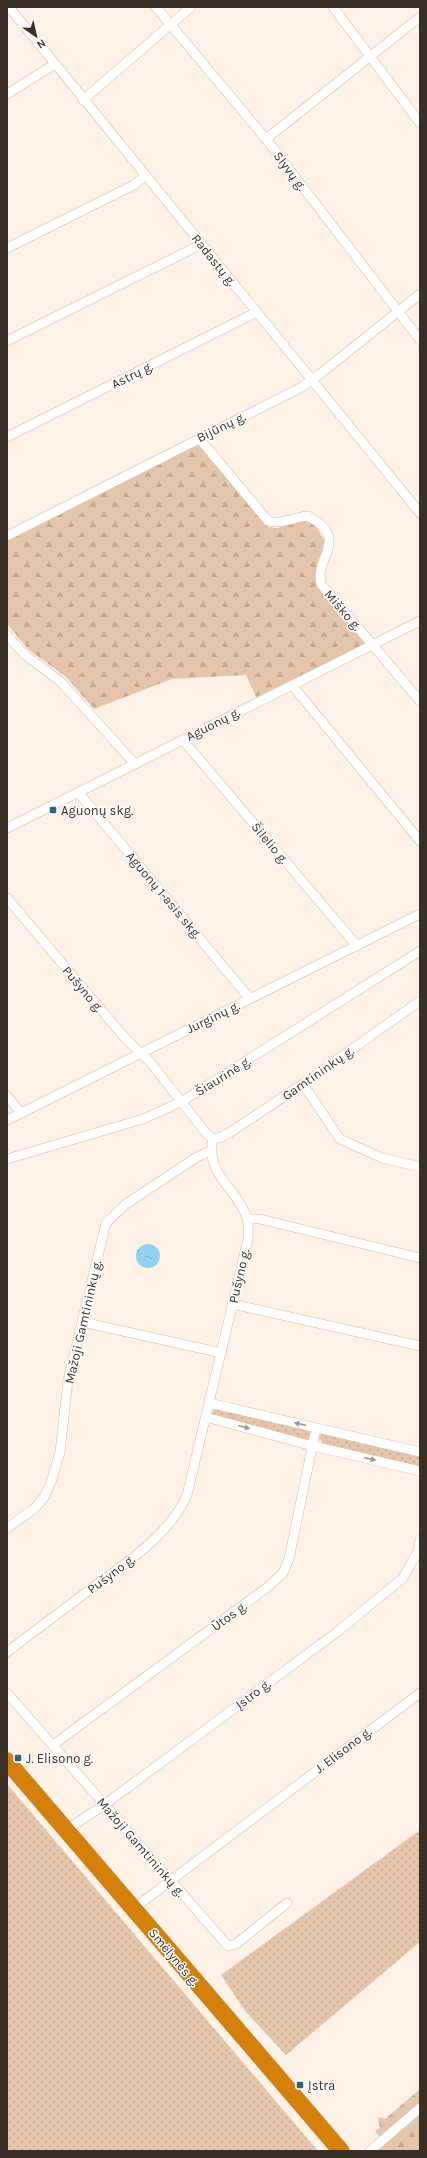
<svg xmlns="http://www.w3.org/2000/svg" width="427" height="2158" viewBox="0 0 427 2158" font-family="Karla,sans-serif">
<style>
.grass{fill:url(#grass-dots)}
.forest{fill:url(#forest-firs)}
.water{fill:url(#water-ripples)}
.lines{fill:none;stroke-linecap:round;stroke-linejoin:round}
.street-casing{stroke:#d5b99f;stroke-width:10}
.highway-casing{stroke:#d8d5d3;stroke-width:18}
.street{stroke:#fff;stroke-width:9}
.highway{stroke:#d4800a;stroke-width:17}
.oneway{fill:#9c9792}
.poi-dot{fill:#2c677f;stroke:#fff;stroke-width:1.5}
.labels{text-anchor:middle;dominant-baseline:central;stroke-width:3;stroke-linejoin:round;paint-order:stroke}
.street-label{font-size:13px;fill:#3a2f25;stroke:#fff}
.poi-label{font-size:13px;fill:#3a2f25;stroke:#fff;text-anchor:start}
</style>
<defs>
<pattern id="grass-dots" width="8" height="8" patternUnits="userSpaceOnUse"><rect width="8" height="8" fill="#e5c6aa"/><path d="M2 2h.1M6 6h.1" fill="none" stroke="#c5aa92" stroke-width="1.8" stroke-linecap="round"/></pattern>
<pattern id="forest-firs" width="22" height="20" patternUnits="userSpaceOnUse"><rect width="22" height="20" fill="#e5c6aa"/><path d="M5 1l3.5 6h-7zM16 11l3.5 6h-7z" fill="#c5aa92"/></pattern>
<pattern id="water-ripples" width="26" height="14" patternUnits="userSpaceOnUse"><rect width="26" height="14" fill="#90d2f0"/><path d="M2 4q2-2 4 0t4 0M15 11q2-2 4 0t4 0" fill="none" stroke="#7db5ce"/></pattern>
</defs>
<rect width="100%" height="100%" fill="#fef2e7"/>
<!-- grass -->
<g class="grass">
<path d="M 215,1409 L 309,1427 L 312,1432 L 310,1439 L 307,1440 L 215,1417 L 212,1412 Z"/>
<path d="M 322,1432 L 420,1454 L 420,1467 L 324,1444 L 319,1438 Z"/>
<path d="M 7,1784 L 318,2151 L 7,2151 Z"/>
<path d="M 420,1830 L 420,1942 L 286,2055 L 246,2012 L 221,1975 Z"/>
</g>
<!-- forest -->
<g class="forest">
<path d="M 198,443 L 268,527 L 277,528 L 302,520 L 315,525 L 327,545 L 316,576 L 316,586 L 366,644 L 256,697 L 246,675 L 172,679 L 94,709 L 66,677 L 29,650 L 7,624 L 7,540 Z"/>
<path d="M 420,2089 L 420,2151 L 370,2151 L 382,2140 L 375,2131 L 380,2128 L 378,2118 L 380,2117 L 385,2119 Z"/>
</g>
<!-- water -->
<circle class="water" cx="148" cy="1256" r="12"/>
<g class="lines">
<!-- street casing -->
<g class="street-casing">
<g id="street">
<path d="M 9,7 L 420,513"/>
<path d="M 156,7 L 266,139 L 420,340"/>
<path d="M 333,7 L 420,123"/>
<path d="M 7,94 L 55,64"/>
<path d="M 83,100 L 191,7"/>
<path d="M 266,139 L 420,17"/>
<path d="M 7,248 L 134,185 L 145,176"/>
<path d="M 7,341 L 196,247 L 200,243"/>
<path d="M 7,437 L 257,312"/>
<path d="M 199,438 L 268,521 C 282,525 294,517 308,516 C 351,540 314,556 321,584 L 420,701"/>
<path d="M 7,536 L 300,388 L 320,374 L 420,294"/>
<path d="M 7,635 L 25,655 L 60,681 L 135,764"/>
<path d="M 292,685 L 420,841"/>
<path d="M 183,740 L 357,946"/>
<path d="M 78,792 L 250,999"/>
<path d="M 7,828 L 420,621"/>
<path d="M 7,898 L 125,1038 L 150,1062 L 206,1133 L 213,1139"/>
<path d="M 303,1084 L 340,1139 L 382,1158 L 420,1167"/>
<path d="M 7,1096 L 21,1113"/>
<path d="M 7,1120 L 420,914"/>
<path d="M 213,1139 L 222,1137 L 229,1133 L 303,1084 L 420,1001"/>
<path d="M 7,1159 L 143,1119 L 181,1102 L 420,951"/>
<path d="M 248,1219 L 260,1219 L 420,1258"/>
<path d="M 232,1304 L 420,1346"/>
<path d="M 82,1322 L 222,1353"/>
<path d="M 209,1403 L 420,1452"/>
<path d="M 206,1417 L 313,1446 L 420,1471"/>
<path d="M 7,1528 L 35,1508 L 45,1496 L 52,1479 L 60,1452 L 68,1380 L 106,1223 L 126,1204 L 197,1157 L 210,1151"/>
<path d="M 7,1652 C 35,1631 64,1609 92,1588 C 127,1562 169,1536 187,1495 L 248,1239 C 248,1232 249,1225 247,1218 C 237,1188 205,1175 213,1139"/>
<path d="M 7,1693 L 228,1946 L 236,1944 L 287,1903"/>
<path d="M 53,1745 L 269,1586 L 283,1573 L 289,1559 L 316,1428"/>
<path d="M 66,1830 L 104,1805 L 337,1632 L 403,1578 L 418,1551 L 420,1540"/>
<path d="M 133,1909 L 420,1693"/>
<path d="M 370,2151 L 420,2108"/>
</g>
</g>
<!-- highway casing -->
<g class="highway-casing">
<path id="highway" d="M 7,1761 L 341,2151"/>
</g>
<!-- street -->
<use href="#street" class="street"/>
<!-- highway -->
<use href="#highway" class="highway"/>
</g>
<!-- one-way arrows -->
<defs><path id="oneway-solid" d="M-6-.8H1V-3.2L6.5 0L1 3.2V.8H-6Z"/></defs>
<g class="oneway">
<use href="#oneway-solid" transform="translate(300 1424) rotate(-167)"/>
<use href="#oneway-solid" transform="translate(244 1427) rotate(15)"/>
<use href="#oneway-solid" transform="translate(370 1459) rotate(13)"/>
</g>
<!-- markers -->
<g class="poi-dot">
<rect x="49" y="806" width="8" height="8" rx="2"/>
<rect x="14" y="1754" width="8" height="8" rx="2"/>
<rect x="296" y="2081" width="8" height="8" rx="2"/>
</g>
<g class="labels">
<!-- street labels -->
<g class="street-label">
<text transform="translate(290 171) rotate(53)">Slyvų g.</text>
<text transform="translate(214 260) rotate(51)">Radastų g.</text>
<text transform="translate(132 375) rotate(-27)">Astrų g.</text>
<text transform="translate(221 427) rotate(-26)">Bijūnų g.</text>
<text transform="translate(343 610) rotate(49)">Miško g.</text>
<text transform="translate(213 724) rotate(-27)">Aguonų g.</text>
<text transform="translate(270 843) rotate(50)">Šilelio g.</text>
<text transform="translate(164 895) rotate(50)">Aguonų 1-asis skg.</text>
<text transform="translate(83 989) rotate(50)">Pušyno g.</text>
<text transform="translate(213 1017) rotate(-26)">Jurginų g.</text>
<text transform="translate(318 1073) rotate(-35)">Gamtininkų g.</text>
<text transform="translate(223 1076) rotate(-32)">Šiaurinė g.</text>
<text transform="translate(239 1276) rotate(-77)">Pušyno g.</text>
<text transform="translate(83 1322) rotate(-77)">Mažoji Gamtininkų g.</text>
<text transform="translate(111 1574) rotate(-37)">Pušyno g.</text>
<text transform="translate(229 1616) rotate(-36)">Ūtos g.</text>
<text transform="translate(253 1694) rotate(-37)">Įstro g.</text>
<text transform="translate(343 1750) rotate(-37)">J. Elisono g.</text>
<text transform="translate(141 1847) rotate(49)">Mažoji Gamtininkų g.</text>
<text transform="translate(174 1957) rotate(50)">Smėlynės g.</text>
</g>
<!-- poi labels -->
<g class="poi-label">
<text x="61" y="810">Aguonų skg.</text>
<text x="26" y="1758">J. Elisono g.</text>
<text x="308" y="2085">Įstra</text>
</g>
</g>
<!-- border -->
<rect width="427" height="2158" fill="none" stroke="#3a2f25" stroke-width="16"/>
<!-- north arrow -->
<g transform="translate(36 36) rotate(146)" stroke="#ffffff" stroke-width="3" paint-order="stroke">
<path d="M0-3L7 15L0 10L-7 15Z" fill="#3a2f25"/>
<text y="-6" font-size="11" font-weight="bold" text-anchor="middle" fill="#3a2f25">N</text>
</g>
</svg>
